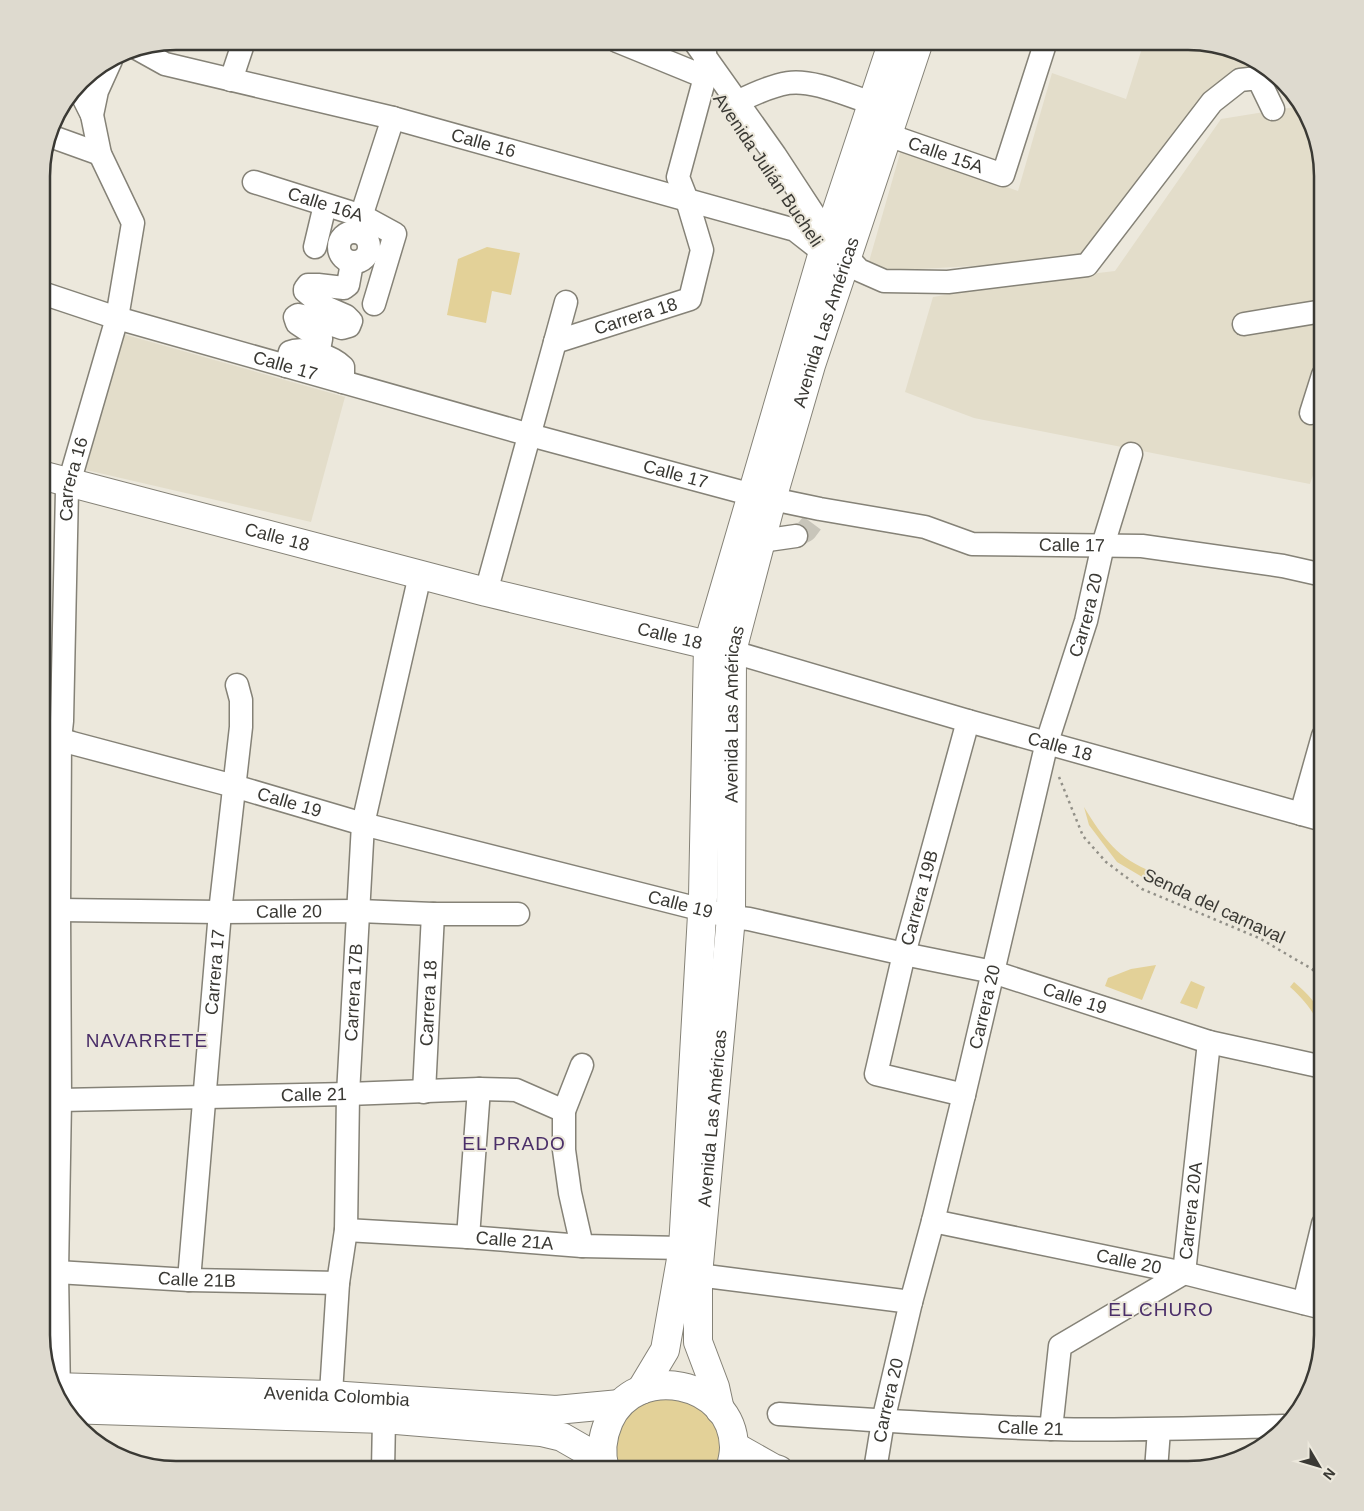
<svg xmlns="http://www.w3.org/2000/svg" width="1364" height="1511" viewBox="0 0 1364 1511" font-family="Helvetica,sans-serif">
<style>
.built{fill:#e3ddca}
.green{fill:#e3d198}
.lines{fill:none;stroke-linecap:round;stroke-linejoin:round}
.minor-tunnel{stroke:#c8c5ba;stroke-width:22;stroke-dasharray:22 11;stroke-linecap:butt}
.minor-casing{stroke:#858277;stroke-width:25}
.major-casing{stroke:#858277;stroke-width:30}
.path{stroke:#929088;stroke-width:2.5;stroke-dasharray:2.5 4;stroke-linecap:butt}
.minor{stroke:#fff;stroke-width:22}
.major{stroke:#fff;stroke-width:28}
.labels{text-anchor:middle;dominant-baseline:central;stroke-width:4;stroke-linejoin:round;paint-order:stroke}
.street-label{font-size:18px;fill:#3a3934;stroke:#ece8dc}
.neighbourhood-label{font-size:19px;letter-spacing:1px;fill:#4b2f69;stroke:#ece8dc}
.rim{fill:none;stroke:#3a3934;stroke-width:2.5}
</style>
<rect width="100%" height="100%" fill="#ece8dc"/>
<!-- built -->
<g class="built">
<path d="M 1144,42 L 1196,42 L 1248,55 L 1266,71 L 1238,68 L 1202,99 L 1078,260 L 866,272 L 901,150 L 1018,191 L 1052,73 L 1126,99 Z"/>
<path d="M 1271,75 L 1295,94 L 1298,100 L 1287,102 Z"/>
<path d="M 1301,106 L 1315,133 L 1323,176 L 1323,458 L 1319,457 L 1310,484 L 974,418 L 905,392 L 933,297 L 1013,283 L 1115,271 L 1221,119 Z"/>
<path d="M 123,334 L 345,397 L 311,522 L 86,470 Z"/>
</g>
<!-- green -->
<g class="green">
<path d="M 487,247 L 520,253 L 511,295 L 492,291 L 486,323 L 447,315 L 458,259 Z"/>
<path d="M 1084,807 C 1103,838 1118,859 1153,872 L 1149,881 L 1117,862 L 1089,825 Z"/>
<path d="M 1156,965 L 1142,1000 L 1105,986 L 1108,978 L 1131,969 Z"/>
<path d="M 1191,981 L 1205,987 L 1197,1009 L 1180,1003 Z"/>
<path d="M 1294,982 C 1312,998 1323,1008 1323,1032 C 1315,1014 1305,1000 1290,987 Z"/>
<path d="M 646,1391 L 716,1407 L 728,1470 L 607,1470 L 607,1431 Z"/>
</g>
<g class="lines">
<!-- minor-tunnel -->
<path class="minor-tunnel" d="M 796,536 L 806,531 L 812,523"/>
<!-- minor casing -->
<g class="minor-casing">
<g id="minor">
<path d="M 617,41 L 705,77"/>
<path d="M 694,41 L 775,155 L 828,236 L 859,270 L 884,281 L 948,282 L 1087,265 L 1212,102 L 1240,80 L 1258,78 L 1273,109"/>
<path id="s1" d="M 138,49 L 165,64 L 393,118 L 795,230 L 823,252"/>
<path d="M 231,80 L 244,41"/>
<path d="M 78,87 L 92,115"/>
<path d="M 737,102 C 753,94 770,86 788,83 C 813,79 849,96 872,103"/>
<path id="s2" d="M 888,135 L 1003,175 L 1046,41"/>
<path d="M 50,136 L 100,154"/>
<path id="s3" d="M 254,182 L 362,216 L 395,234 L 374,304"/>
<circle cx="354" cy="247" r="15"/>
<path d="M 356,232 L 393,118"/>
<path d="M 315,247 L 325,205"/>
<path id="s4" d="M 42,293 L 117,318 L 530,435 L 753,495 L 820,509 L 925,527 L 972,544 L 1142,546 L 1283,566 L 1323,575"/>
<path d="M 1244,324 L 1323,311"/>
<path d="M 555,342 L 566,302"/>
<path d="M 318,354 L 321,339 L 297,323 L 295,317 L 298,315 L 316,319 L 342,328 L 349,326 L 351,321 L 346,316 L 323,306 L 305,291 L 305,289 L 308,285 L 318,285 L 344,288 L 348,285 L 352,263"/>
<path d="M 286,366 L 290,352 C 304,346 333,357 343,367 L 343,382"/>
<path d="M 1311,413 L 1323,375"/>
<path d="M 761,541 L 796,536"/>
<path id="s5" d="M 486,592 L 555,342 L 690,299 L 702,250 L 687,200 L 678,177 L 705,77 L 705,52"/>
<path id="s6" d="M 716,647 L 968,721 L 1323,820"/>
<path id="s7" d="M 41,733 L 72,743 L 234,786 L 363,824 L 731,917 L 749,919 L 904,954 L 993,972 L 1209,1042 L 1323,1067"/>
<path d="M 1301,814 L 1323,736"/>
<path id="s8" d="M 59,910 L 220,912 L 359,911 L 433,914 L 518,914"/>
<path id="s9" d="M 424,1092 L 433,914"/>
<path id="s10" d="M 964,1095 L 876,1074 L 904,954 L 968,721"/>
<path id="s11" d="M 60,1100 L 348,1094 L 479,1089 L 516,1090 L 564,1111"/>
<path id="s12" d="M 933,1221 L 1184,1273 L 1323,1308"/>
<path id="s13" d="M 346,1230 L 468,1237 L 582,1246 L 683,1248"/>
<path d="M 468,1237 L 479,1089"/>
<path d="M 582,1246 L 570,1193 L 564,1150 L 564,1111 L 582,1065"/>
<path id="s14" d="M 57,1272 L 189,1280 L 338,1283"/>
<path d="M 698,1275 L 911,1302"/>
<path id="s15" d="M 189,1280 L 220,912 L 241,727 L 241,700 L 237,685"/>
<path d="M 1304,1303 L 1323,1224"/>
<path id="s16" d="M 59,1397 L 57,1272 L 60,1100 L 59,910 L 60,739 L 62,721 L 67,490 L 117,318 L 133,223 L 100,154 L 92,115 L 97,91 L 111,60"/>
<path id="s17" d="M 327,1410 L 331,1393 L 338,1283 L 346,1230 L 348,1094 L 363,824 L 420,575"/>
<path id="s18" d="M 779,1414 C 870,1420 961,1426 1052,1429 C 1129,1431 1206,1428 1283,1426"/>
<path id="s19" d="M 1051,1429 L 1060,1346 L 1184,1273 L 1209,1042"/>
<path d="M 383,1470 L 384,1419"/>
<path id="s20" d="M 875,1470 L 883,1421 L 911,1302 L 933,1221 L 964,1095 L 1047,742 L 1086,621 L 1103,545 L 1131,454"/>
<path d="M 1156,1470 L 1159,1430"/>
</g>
</g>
<!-- major casing -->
<g class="major-casing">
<g id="major">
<path id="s21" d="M 41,475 L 486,592 L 708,645"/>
<path id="s22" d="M 53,1387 L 330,1395 L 556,1410 L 620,1404"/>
<path d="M 641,1390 L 665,1350 L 683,1248 L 703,897 L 708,645 L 823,252 L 893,41"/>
<path d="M 65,1409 L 384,1419 L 541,1432 L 562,1437 L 602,1460"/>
<path id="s23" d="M 720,1410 L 715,1387 L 698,1342 L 698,1275 L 731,917 L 732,651 L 772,499 L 811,365 L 919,41"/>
<path d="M 734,1446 L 773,1468 L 779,1470"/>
<path d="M 605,1470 C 600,1453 602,1437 609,1421 C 636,1361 733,1381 734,1447 C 734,1454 732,1463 730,1470"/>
</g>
</g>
<!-- path -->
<path class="path" d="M 1059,777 L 1083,836 L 1106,862 L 1142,889 L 1259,938 L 1312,969 L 1323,982"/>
<!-- minor -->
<use href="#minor" class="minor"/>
<!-- major -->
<use href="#major" class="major"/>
</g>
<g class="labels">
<!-- street labels -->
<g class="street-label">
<text stroke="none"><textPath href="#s1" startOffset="359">Calle 16</textPath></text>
<text stroke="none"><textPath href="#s2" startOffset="61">Calle 15A</textPath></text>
<text transform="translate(768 170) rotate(56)">Avenida Julián Bucheli</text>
<text stroke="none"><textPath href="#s3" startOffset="75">Calle 16A</textPath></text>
<text stroke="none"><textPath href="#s5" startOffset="344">Carrera 18</textPath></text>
<text stroke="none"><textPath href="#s23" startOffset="1106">Avenida Las Américas</textPath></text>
<text stroke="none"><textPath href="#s4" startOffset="254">Calle 17</textPath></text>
<text stroke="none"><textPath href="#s4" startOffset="659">Calle 17</textPath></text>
<text stroke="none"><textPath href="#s16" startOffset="919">Carrera 16</textPath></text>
<text stroke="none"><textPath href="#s21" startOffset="244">Calle 18</textPath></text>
<text stroke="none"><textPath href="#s4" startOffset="1064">Calle 17</textPath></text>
<text stroke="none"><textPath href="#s20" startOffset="881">Carrera 20</textPath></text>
<text stroke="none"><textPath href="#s21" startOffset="649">Calle 18</textPath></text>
<text stroke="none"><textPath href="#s23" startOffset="701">Avenida Las Américas</textPath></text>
<text stroke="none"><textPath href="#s6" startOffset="358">Calle 18</textPath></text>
<text stroke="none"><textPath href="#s7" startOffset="258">Calle 19</textPath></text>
<text stroke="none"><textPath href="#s10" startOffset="272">Carrera 19B</textPath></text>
<text stroke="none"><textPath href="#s7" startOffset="662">Calle 19</textPath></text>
<text transform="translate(1214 906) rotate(25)">Senda del carnaval</text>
<text stroke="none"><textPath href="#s8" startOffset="230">Calle 20</textPath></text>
<text stroke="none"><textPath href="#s15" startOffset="309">Carrera 17</textPath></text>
<text stroke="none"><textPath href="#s17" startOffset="419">Carrera 17B</textPath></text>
<text stroke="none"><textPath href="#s7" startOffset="1068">Calle 19</textPath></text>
<text stroke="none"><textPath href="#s9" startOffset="89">Carrera 18</textPath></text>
<text stroke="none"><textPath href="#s20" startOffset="476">Carrera 20</textPath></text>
<text stroke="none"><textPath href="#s11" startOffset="254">Calle 21</textPath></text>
<text stroke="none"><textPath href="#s23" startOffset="296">Avenida Las Américas</textPath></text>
<text stroke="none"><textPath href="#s19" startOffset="290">Carrera 20A</textPath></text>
<text stroke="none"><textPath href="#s13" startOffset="169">Calle 21A</textPath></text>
<text stroke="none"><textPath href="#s12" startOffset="200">Calle 20</textPath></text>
<text stroke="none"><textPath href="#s14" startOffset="140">Calle 21B</textPath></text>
<text stroke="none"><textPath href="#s22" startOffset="284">Avenida Colombia</textPath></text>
<text stroke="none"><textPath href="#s20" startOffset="71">Carrera 20</textPath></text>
<text stroke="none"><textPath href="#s18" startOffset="252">Calle 21</textPath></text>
</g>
<!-- neighbourhood labels -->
<g class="neighbourhood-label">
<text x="147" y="1040">NAVARRETE</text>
<text x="514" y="1143">EL PRADO</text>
<text x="1161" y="1309">EL CHURO</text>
</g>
</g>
<!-- crop -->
<path d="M0 0H1364V1511H0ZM176 50H1188A126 126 0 0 1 1314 176V1335A126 126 0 0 1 1188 1461H176A126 126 0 0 1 50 1335V176A126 126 0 0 1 176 50Z" fill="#dedacf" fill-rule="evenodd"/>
<path class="rim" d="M176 50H1188A126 126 0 0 1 1314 176V1335A126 126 0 0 1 1188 1461H176A126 126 0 0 1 50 1335V176A126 126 0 0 1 176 50Z"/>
<!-- north arrow -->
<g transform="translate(1319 1466) rotate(128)" stroke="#ece8dc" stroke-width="4" paint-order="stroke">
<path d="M0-4L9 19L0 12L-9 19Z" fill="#3a3934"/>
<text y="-8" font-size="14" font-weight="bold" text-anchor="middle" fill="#3a3934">N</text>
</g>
</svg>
